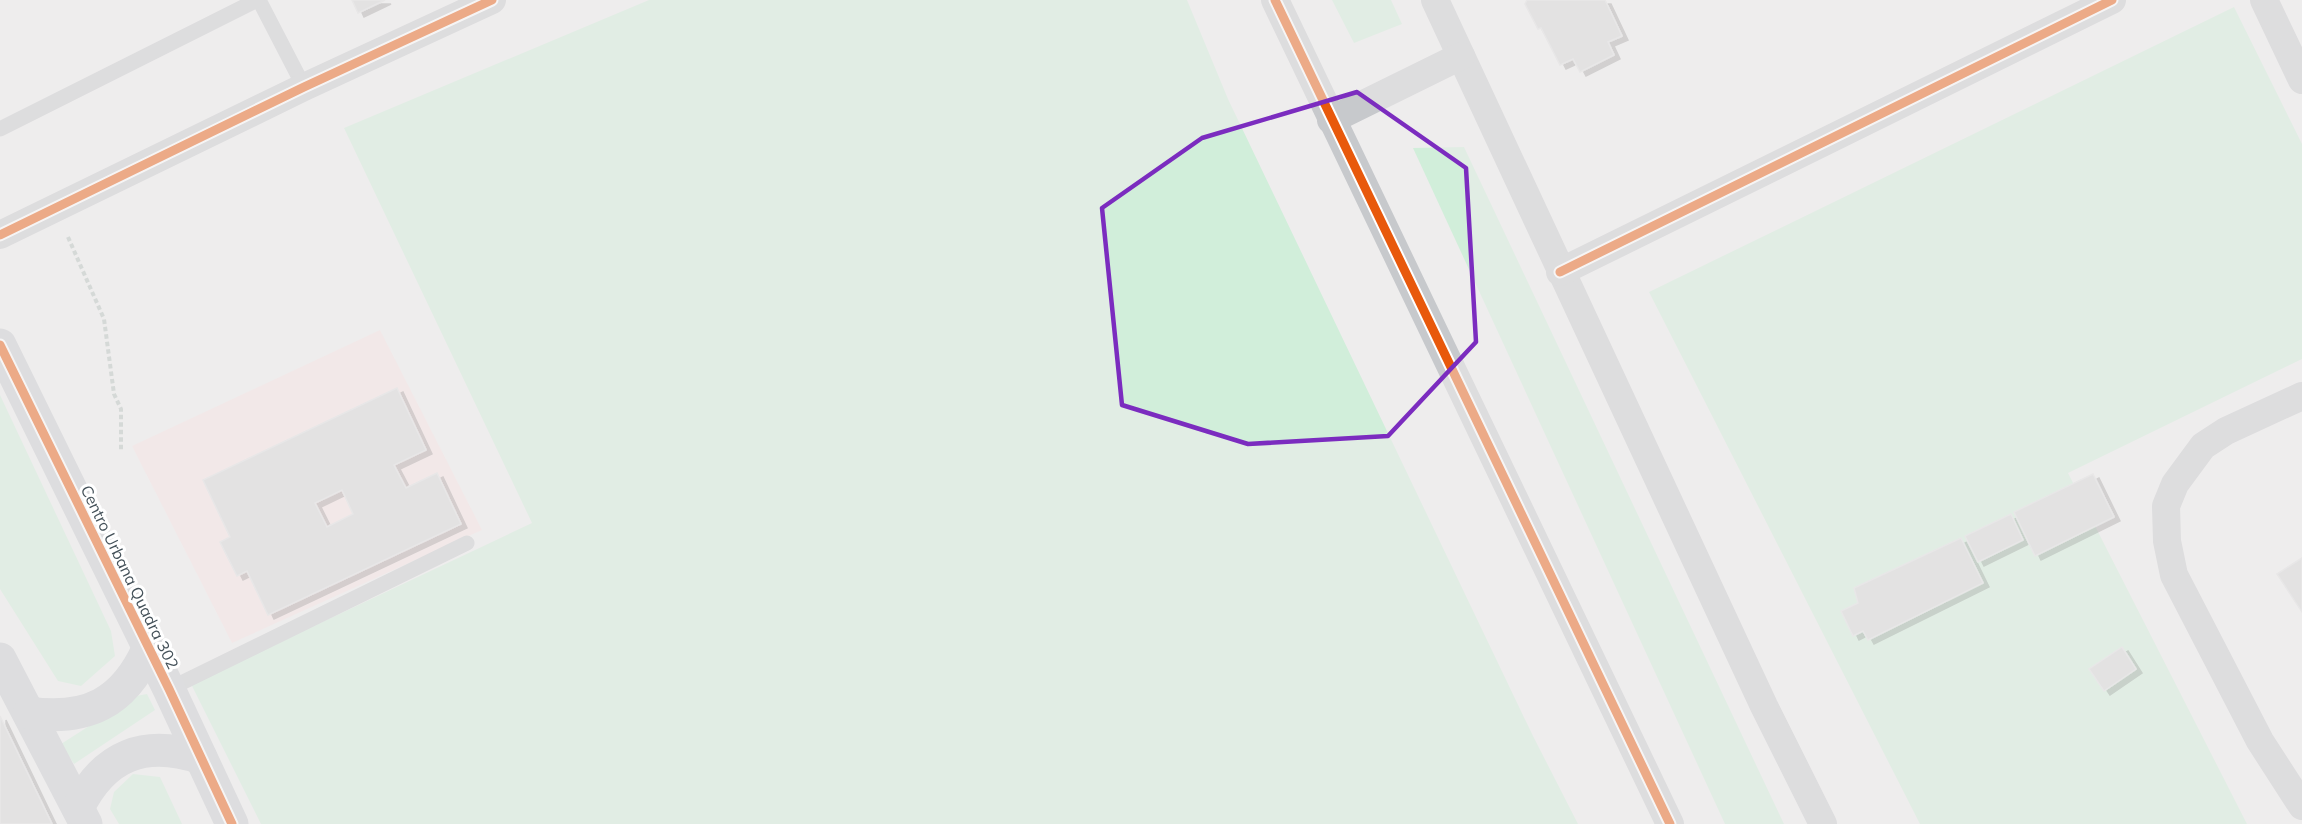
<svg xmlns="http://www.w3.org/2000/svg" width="2302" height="824" viewBox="0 0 2302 824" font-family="Mulish,sans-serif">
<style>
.medical{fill:#f5e3e3}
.green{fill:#d1eeda}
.building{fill:#d4d5d6;stroke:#dfdfe0;stroke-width:1.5;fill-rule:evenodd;filter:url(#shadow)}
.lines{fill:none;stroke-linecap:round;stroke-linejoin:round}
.path{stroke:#b5c1bd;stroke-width:4;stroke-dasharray:4.5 3;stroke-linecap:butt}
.lane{stroke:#c7c9cc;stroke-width:15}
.street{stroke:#c7c9cc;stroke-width:28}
.secondary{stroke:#c7cace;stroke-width:33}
.cycleway-casing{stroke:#fff;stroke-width:13}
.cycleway{stroke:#e8590c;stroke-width:9}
.marked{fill:none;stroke:#7b2cbf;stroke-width:4.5;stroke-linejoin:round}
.labels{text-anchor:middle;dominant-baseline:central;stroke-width:6;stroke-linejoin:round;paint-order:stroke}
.street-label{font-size:16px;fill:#445159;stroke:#fff}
</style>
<defs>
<filter id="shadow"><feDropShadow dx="6" dy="4" stdDeviation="0" flood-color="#0004"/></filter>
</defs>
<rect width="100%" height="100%" fill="#eeeded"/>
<!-- medical -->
<path class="medical" d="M 380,330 L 482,530 L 232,643 L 132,446 Z"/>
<!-- green -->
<g class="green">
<path d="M 649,0 L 1187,0 L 1228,99 L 1533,736 L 1578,824 L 261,824 L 191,684 L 532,523 L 344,128 Z"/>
<path d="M 1332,0 L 1391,0 L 1402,24 L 1354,43 Z"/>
<path d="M 2234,7 L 2302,144 L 2302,359 L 2068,473 L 2247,824 L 1920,824 L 1649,292 Z"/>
<path d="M 1464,147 L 1784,824 L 1725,824 L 1413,148 Z"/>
<path d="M 0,395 L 111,631 L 115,656 L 81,686 L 58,681 L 0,589 Z"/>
<path d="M 147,694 L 155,710 L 74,764 L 61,744 L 136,696 Z"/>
<path d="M 133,774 L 160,777 L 182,824 L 119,824 L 110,809 L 114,792 Z"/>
</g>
<!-- building -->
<g class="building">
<path d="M 352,0 L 385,0 L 358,13 Z"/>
<path d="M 1527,0 L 1605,0 L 1622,36 L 1608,42 L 1614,55 L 1580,72 L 1573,59 L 1560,65 L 1541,28 L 1538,29 L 1525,4 Z"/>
<path d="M 397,388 L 426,450 L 394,465 L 406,488 L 437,473 L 461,524 L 268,615 L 247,571 L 237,576 L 220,542 L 230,537 L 203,480 ZM 342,490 L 353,514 L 327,527 L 315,503 Z"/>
<path d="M 2093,474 L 2114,517 L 2035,556 L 2014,512 Z"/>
<path d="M 2011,514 L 2023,540 L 1978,562 L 1965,536 Z"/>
<path d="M 1961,538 L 1983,583 L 1868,640 L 1863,631 L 1853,636 L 1841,611 L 1858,603 L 1854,588 Z"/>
<path d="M 2302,558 L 2302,612 L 2277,574 Z"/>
<path d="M 2122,647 L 2136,669 L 2104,691 L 2089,669 Z"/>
<path d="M 0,716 L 52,824 L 0,824 Z"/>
</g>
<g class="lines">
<!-- path -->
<path class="path" d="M 68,237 L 104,319 L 114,394 L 121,409 L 121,451"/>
<!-- lane -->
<g class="lane">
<path d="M 259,0 L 304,87"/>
<path d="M 0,129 L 257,0"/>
<path d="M 169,689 L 467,543"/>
</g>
<!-- street -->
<g class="street">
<path d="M 1275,0 L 1670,824"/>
<path d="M 1435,0 L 1764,706 L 1823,824"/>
<path d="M 2264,0 L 2302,80"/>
<path d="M 1331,120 L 1461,56"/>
<path d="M 0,235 L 304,87 L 492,0"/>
<path d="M 1560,272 L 2112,0"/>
<path d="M 2302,396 L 2226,431 L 2203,446 L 2175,484 L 2166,506 L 2167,541 L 2174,575 L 2260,741 L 2302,806"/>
</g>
<!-- secondary -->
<g class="secondary">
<path d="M 0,345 L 169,689 L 232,824"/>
<path d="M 0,659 L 86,824"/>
<path d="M 29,713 C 87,721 124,703 148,649"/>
<path d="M 78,808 C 104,755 145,739 201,758"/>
</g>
<!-- cycleway casing -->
<g class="cycleway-casing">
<g id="cycleway">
<path d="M 1275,0 L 1670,824"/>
<path d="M 0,235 L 304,87 L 492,0"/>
<path d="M 1560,272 L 2112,0"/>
<path d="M 0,345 L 169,689 L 232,824"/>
</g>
</g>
<!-- cycleway -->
<use href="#cycleway" class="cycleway"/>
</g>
<!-- marked area -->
<path d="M0 0H2302V824H0ZM 1357,92 L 1466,168 L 1476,342 L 1388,436 L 1248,444 L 1122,405 L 1102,208 L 1202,138 Z" fill="#eeeded" fill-opacity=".55" fill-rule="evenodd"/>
<path class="marked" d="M 1357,92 L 1466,168 L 1476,342 L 1388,436 L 1248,444 L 1122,405 L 1102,208 L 1202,138 Z"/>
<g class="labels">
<!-- street labels -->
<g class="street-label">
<text transform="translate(130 577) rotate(64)">Centro Urbana Quadra 302</text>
</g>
</g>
</svg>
